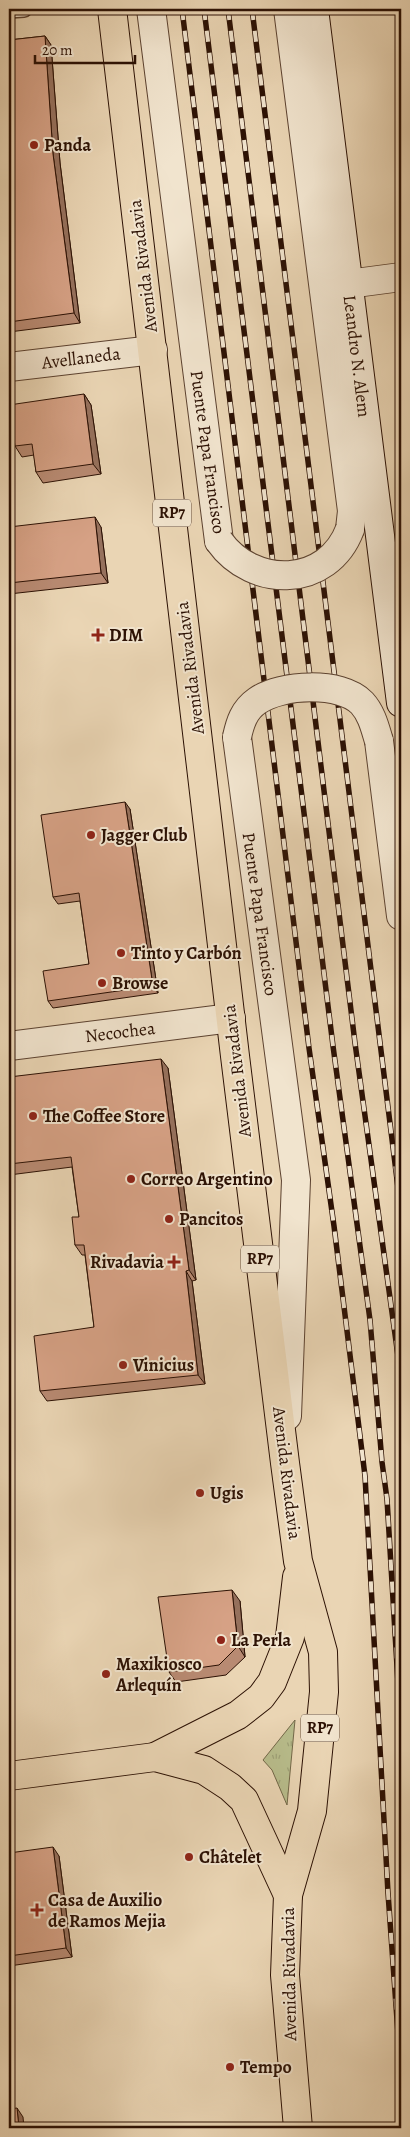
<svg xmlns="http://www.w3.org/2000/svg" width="410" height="2137" viewBox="0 0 410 2137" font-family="Alegreya,serif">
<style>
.grass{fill:url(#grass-tufts);stroke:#726748}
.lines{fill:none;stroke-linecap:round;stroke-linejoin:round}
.service-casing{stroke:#5c4230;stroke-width:18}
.minor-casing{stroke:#5c4230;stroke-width:30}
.tertiary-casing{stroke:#5c4230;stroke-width:30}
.secondary-casing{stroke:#2c1104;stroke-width:30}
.primary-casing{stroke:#2c1104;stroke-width:30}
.service{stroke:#f1e4ce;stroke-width:15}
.minor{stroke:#f1e4ce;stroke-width:28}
.tertiary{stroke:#f1e4ce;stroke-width:28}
.secondary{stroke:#f1e4ce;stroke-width:28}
.primary{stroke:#ead5b4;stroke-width:28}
.rail-casing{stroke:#2c1104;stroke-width:5.5}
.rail{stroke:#f1e4ce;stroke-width:4;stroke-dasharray:11;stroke-linecap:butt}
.tertiary-bridge-casing{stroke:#5c4230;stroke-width:30;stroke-linecap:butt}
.tertiary-bridge{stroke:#f1e4ce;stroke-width:28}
.wall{fill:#b88a72;stroke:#2c1104}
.shaded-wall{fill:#96715d;stroke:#2c1104}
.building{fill:#d6a185;stroke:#2c1104}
.poi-dot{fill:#8f2418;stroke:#f1e4ce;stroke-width:2}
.labels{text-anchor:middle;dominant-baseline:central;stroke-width:4;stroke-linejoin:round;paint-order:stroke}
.shield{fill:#f1e4ce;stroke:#675041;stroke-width:1}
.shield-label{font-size:16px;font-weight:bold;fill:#2c1104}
.poi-label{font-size:18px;font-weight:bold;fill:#2c1104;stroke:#f1e4ce;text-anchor:start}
.street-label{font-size:18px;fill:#2c1104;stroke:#f1e4ce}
</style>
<defs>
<pattern id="grass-tufts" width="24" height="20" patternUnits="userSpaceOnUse" patternTransform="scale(1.25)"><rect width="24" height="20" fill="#b8bd8c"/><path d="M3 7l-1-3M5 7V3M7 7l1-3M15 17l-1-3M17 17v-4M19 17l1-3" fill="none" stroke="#9ea177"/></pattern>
</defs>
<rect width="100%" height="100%" fill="#ead5b4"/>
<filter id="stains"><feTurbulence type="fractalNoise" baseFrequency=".004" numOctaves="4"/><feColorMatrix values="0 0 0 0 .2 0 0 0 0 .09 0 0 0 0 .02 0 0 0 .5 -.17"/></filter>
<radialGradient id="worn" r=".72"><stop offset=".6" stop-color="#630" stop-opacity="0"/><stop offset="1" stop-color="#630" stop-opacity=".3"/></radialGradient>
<!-- grass -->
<path class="grass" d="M 295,1720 L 287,1805 L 272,1770 L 263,1760 Z"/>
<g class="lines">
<!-- service casing -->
<g class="service-casing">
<path id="service" d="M 9,10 L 24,9"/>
</g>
<!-- minor casing -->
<g class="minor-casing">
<g id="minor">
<path d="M 348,284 L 401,277"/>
<path d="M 9,367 L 153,350"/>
<path d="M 9,1046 L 231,1018"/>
</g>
</g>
<!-- tertiary casing -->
<g class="tertiary-casing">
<g id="tertiary">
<path d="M 151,9 L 219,541"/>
<path d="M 288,9 L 352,511 L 350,529"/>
<path d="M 237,737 L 296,1180 L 287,1416"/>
<path d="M 379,741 L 401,916"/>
</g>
</g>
<!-- secondary casing -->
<g class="secondary-casing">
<path id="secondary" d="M 314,9 L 401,703"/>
</g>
<!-- primary casing -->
<g class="primary-casing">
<g id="primary">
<path d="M 112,9 L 235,1056 L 285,1463 L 298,1561 L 323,1652 L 324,1692 L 312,1811 L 288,1895 L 285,1975 L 298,2128"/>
<path d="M 155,1757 L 238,1715 L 261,1697 L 272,1682 L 290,1637 L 297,1577"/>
<path d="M 9,1776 L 155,1757 L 204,1770 L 230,1787 L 244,1800 L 288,1895"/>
</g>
</g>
<!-- service -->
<use href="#service" class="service"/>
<!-- minor -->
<use href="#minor" class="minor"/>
<!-- tertiary -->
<use href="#tertiary" class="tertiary"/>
<!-- secondary -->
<use href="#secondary" class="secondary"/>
<!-- primary -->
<use href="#primary" class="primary"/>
<!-- rail casing -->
<g class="rail-casing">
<g id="rail">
<path d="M 182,9 L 309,1048 L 334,1226 L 365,1476 L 388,1893 L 401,2076"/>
<path d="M 204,9 L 333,1046 L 370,1320 L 382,1462 L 387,1499 L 401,1733"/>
<path d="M 228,9 L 355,1043 L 401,1378"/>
<path d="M 252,9 L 401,1212"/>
</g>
</g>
<!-- rail -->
<use href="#rail" class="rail"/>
<!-- tertiary-bridge casing -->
<g class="tertiary-bridge-casing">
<g id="tertiary-bridge">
<path d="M 219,541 C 253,589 328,588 350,529"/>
<path d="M 237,737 C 240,723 244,710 257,701 C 281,684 341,681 362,703 C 372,714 375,728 379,741"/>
</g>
</g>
<!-- tertiary-bridge -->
<use href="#tertiary-bridge" class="tertiary-bridge"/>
</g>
<!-- wall -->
<g class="wall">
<path d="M 45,36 L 51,45 L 60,163 L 80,323 L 9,332 L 9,40 Z"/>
<path d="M 84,394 L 91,405 L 101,474 L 43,483 L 36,472 L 34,455 L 22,457 L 15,446 Z"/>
<path d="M 9,527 L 101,527 L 108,583 L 9,594 Z"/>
<path d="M 130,809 L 158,993 L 53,1008 L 48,1001 L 89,964 L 80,901 L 58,904 L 53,897 Z"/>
<path d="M 168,1068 L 196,1280 L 192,1281 L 205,1384 L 47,1401 L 40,1391 L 94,1327 L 85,1255 L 82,1255 L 75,1245 L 79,1217 L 72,1167 L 9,1175 L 9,1077 Z"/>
<path d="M 240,1601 L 245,1657 L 226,1675 L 176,1682 L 169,1672 Z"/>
<path d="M 9,1853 L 59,1856 L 72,1957 L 9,1966 Z"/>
</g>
<!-- shaded-wall -->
<g class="shaded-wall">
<path d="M 45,36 L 51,45 L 60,163 L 80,323 L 74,313 L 53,154 Z"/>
<path d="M 84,394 L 91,405 L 101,474 L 93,464 Z"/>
<path d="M 95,517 L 101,527 L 108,583 L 101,573 Z"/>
<path d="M 125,802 L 130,809 L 158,993 L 153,986 Z"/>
<path d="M 161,1059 L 168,1068 L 196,1280 L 189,1270 Z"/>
<path d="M 186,1271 L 192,1281 L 205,1384 L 198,1375 Z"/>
<path d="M 232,1590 L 240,1601 L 245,1657 L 238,1646 Z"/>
<path d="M 53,1847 L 59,1856 L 72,1957 L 66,1948 Z"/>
<path d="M 17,2108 L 23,2117 L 24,2128 L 19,2128 Z"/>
</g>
<!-- building -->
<g class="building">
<path d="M 45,36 L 53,154 L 74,313 L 9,322 L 9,40 Z"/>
<path d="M 84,394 L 93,464 L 36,472 L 32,444 L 15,446 L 9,405 Z"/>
<path d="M 95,517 L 101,573 L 9,583 L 9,527 Z"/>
<path d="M 125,802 L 153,986 L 48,1001 L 43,971 L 89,964 L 79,893 L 53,897 L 41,815 Z"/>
<path d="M 161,1059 L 189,1270 L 186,1271 L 198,1375 L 40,1391 L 34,1336 L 94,1327 L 84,1245 L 75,1245 L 72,1217 L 79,1217 L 71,1157 L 9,1164 L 9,1077 Z"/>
<path d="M 232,1590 L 238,1646 L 219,1665 L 169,1672 L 158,1597 Z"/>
<path d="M 53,1847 L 66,1948 L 9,1956 L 9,1853 Z"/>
<path d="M 17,2108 L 19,2128 L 9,2128 L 9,2109 Z"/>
</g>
<!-- markers -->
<g class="poi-dot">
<circle cx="34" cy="145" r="5"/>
<path d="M95.5 627.5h5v5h5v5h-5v5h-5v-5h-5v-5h5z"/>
<circle cx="91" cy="835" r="5"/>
<circle cx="121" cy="953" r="5"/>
<circle cx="102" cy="983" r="5"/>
<circle cx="33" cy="1116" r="5"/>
<circle cx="131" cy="1179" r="5"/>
<circle cx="169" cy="1219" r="5"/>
<path d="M171.5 1254.5h5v5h5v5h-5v5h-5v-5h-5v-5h5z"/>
<circle cx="123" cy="1365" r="5"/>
<circle cx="200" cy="1493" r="5"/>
<circle cx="221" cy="1640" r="5"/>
<circle cx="106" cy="1674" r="5"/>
<circle cx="189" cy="1857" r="5"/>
<path d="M34.5 1902.5h5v5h5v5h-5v5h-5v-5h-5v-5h5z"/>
<circle cx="230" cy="2067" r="5"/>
</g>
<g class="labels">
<!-- shield labels -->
<g class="shield">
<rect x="153" y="499.5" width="38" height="27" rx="4"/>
<rect x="241" y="1245.5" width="38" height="27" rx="4"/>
<rect x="301" y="1714.5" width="38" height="27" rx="4"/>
</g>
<g class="shield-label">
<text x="172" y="513">RP7</text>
<text x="260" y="1259">RP7</text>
<text x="320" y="1728">RP7</text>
</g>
<!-- poi labels -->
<g class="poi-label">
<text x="44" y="145">Panda</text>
<text x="109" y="635">DIM</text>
<text x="101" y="835">Jagger Club</text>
<text x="131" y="953">Tinto y Carbón</text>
<text x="112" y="983">Browse</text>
<text x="43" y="1116">The Coffee Store</text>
<text x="141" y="1179">Correo Argentino</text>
<text x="179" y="1219">Pancitos</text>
<text x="164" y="1262" text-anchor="end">Rivadavia</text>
<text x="133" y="1365">Vinicius</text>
<text x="210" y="1493">Ugis</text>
<text x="231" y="1640">La Perla</text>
<text x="116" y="1664">Maxikiosco<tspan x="116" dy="21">Arlequín</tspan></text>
<text x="199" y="1857">Châtelet</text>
<text x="48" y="1900">Casa de Auxilio<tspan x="48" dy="21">de Ramos Mejia</tspan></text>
<text x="240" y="2067">Tempo</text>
</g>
<!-- street labels -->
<g class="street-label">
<text transform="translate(143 266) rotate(-97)">Avenida Rivadavia</text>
<text transform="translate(357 356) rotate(83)">Leandro N. Alem</text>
<text transform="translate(81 358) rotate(-7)">Avellaneda</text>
<text transform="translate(208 452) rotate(82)">Puente Papa Francisco</text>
<text transform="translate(190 668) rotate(-97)">Avenida Rivadavia</text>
<text transform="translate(260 914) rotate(82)">Puente Papa Francisco</text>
<text transform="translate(120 1032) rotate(-7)">Necochea</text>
<text transform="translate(237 1071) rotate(-97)">Avenida Rivadavia</text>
<text transform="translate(287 1473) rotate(83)">Avenida Rivadavia</text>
<text transform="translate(289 1974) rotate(-91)">Avenida Rivadavia</text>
</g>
</g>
<!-- margin -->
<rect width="410" height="2137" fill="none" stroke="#ead5b4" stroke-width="30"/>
<rect x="10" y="10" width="390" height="2117" fill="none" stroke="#2c1104" stroke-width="2.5"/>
<rect x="15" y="15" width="380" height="2107" fill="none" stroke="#2c1104"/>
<!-- scale -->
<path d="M35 55v8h100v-8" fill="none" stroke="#2c1104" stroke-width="2.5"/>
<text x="42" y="55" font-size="15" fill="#2c1104" stroke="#f1e4ce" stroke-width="4" paint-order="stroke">20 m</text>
<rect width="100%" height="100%" filter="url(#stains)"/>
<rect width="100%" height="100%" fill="url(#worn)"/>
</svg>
